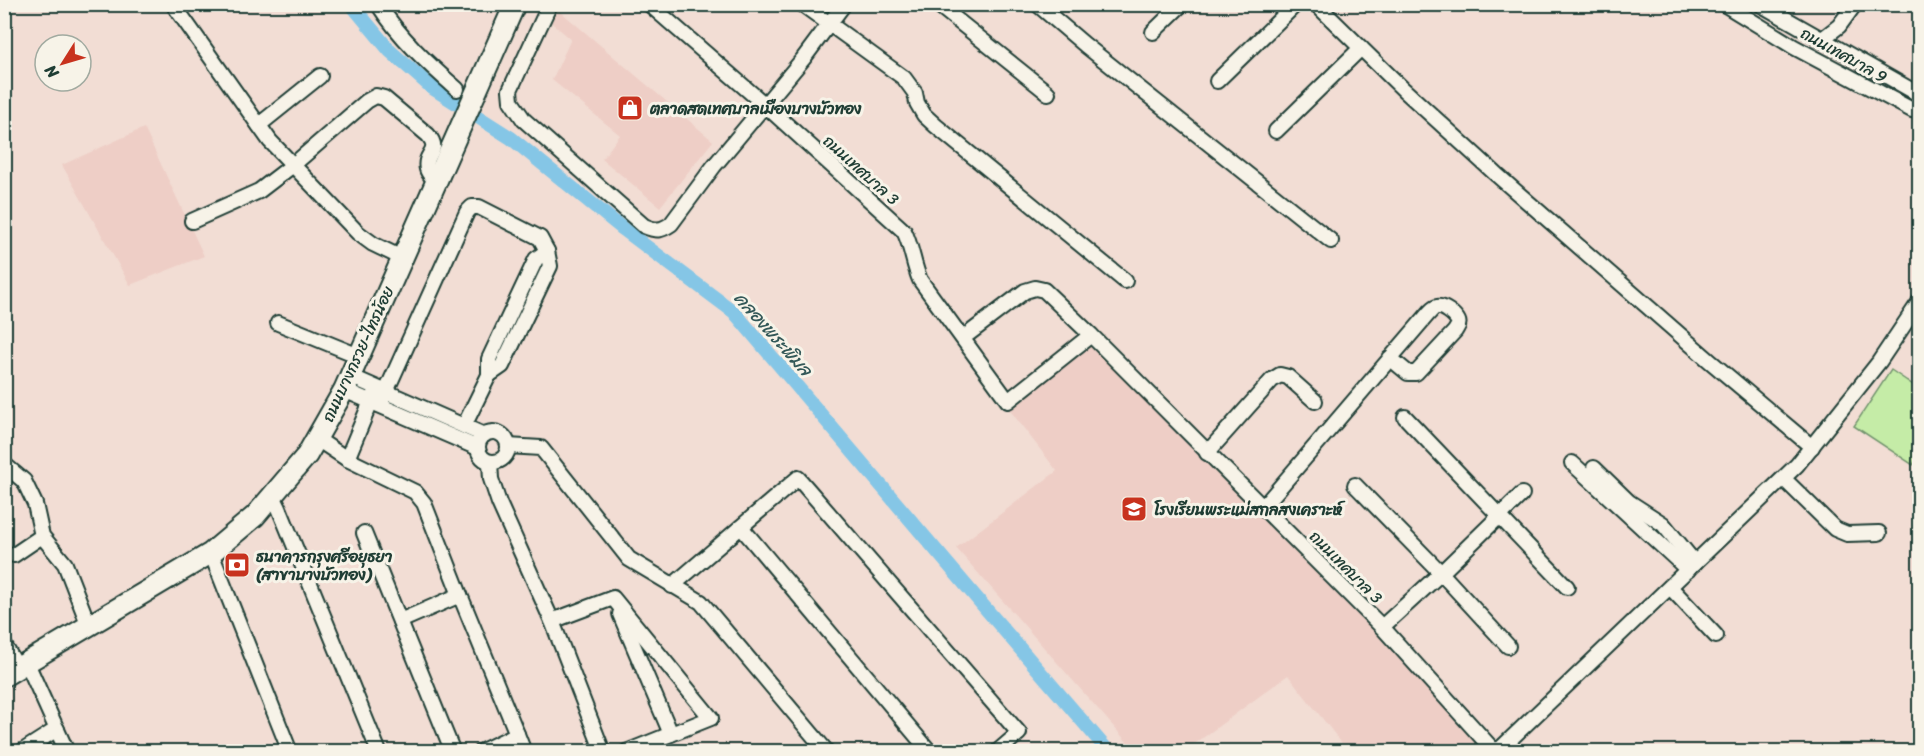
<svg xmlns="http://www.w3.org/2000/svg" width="1924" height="756" viewBox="0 0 1924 756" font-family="Sriracha,'Playpen Sans Thai',sans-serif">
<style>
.built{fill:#eecec6}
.green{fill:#c5eca7;stroke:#72946e;stroke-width:1.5}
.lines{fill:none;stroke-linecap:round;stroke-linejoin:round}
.canal{stroke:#85c6e6;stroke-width:14}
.street-casing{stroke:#1f3d34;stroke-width:18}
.secondary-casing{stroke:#1f3d34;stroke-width:24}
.street{stroke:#f7f3e8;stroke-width:14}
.secondary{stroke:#f7f3e8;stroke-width:20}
.labels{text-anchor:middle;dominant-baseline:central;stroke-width:6;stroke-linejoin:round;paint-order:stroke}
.street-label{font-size:16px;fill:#1f3d34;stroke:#f7f3e8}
.poi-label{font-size:16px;font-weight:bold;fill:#1f3d34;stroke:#f7f3e8;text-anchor:start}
.water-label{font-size:18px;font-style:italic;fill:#335858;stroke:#f7f3e8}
</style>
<rect width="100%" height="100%" fill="#f2ddd4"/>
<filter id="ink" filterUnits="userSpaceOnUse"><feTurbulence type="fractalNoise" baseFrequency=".0167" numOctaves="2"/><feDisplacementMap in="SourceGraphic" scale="12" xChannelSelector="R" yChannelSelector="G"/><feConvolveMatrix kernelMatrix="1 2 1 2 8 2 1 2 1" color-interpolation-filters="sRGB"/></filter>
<g filter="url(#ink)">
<!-- built -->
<g class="built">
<path d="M 554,6 L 713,141 L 660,207 L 602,159 L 620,135 L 552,80 L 571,39 L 547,19 Z"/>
<path d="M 144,128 L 204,256 L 130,285 L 62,165 Z"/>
<path d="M 1094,338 L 1489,746 L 1482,752 L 1348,751 L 1288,675 L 1185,751 L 1135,751 L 956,548 L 1057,471 L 1005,404 Z"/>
</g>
<!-- green -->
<path class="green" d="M 1891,370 L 1919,389 L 1919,454 L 1913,465 L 1854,426 Z"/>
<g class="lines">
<!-- canal -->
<path class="canal" d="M 351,4 L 390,51 L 431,87 L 511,138 L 623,229 L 734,312 L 980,602 L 1109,752"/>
<!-- street casing -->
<g class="street-casing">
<g id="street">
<path d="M 173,4 L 270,141 L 358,233 L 373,244 L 402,258"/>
<path d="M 378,4 C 400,38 427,63 457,89"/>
<path d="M 550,4 L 510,90 L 511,101 L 524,120 L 644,226 C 656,231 661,231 671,224 L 714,166 L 803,59 L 844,4"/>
<path d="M 649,4 L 765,105 L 904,231 C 912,247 913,264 920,280 L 1008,401 L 1091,335"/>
<path d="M 802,4 L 904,78 L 915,93 L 917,103 L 924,115 L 936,126 L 1125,281"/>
<path d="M 937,4 L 1048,93"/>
<path d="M 1037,4 L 1085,45 L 1331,241"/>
<path d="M 1316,4 L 1404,90 L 1497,175 L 1711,362 L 1812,447"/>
<path d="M 1724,4 L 1794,47 L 1912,110 L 1920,112"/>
<path d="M 1760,4 L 1920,95"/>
<path d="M 1153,32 L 1182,4"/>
<path d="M 1821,40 L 1839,26 L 1855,4"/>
<path d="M 1217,81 L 1296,4"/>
<path d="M 259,125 L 320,76"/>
<path d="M 1276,131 L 1361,48"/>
<path d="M 192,221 L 259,191 L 293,165 L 367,101 L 376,96 L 384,98 L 428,135 C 442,151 423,153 427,169 C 428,174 433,178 436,182"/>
<path d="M 278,323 L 359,356"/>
<path d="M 963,338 L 1025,291 L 1035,288 L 1044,290 L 1091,335 L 1382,627 L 1495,752"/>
<path d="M 350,376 L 484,435"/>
<path d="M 344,390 L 478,448"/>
<path d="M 380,405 L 467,212 L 472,207 L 479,207 L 540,238 L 547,251 L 550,266 L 502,366 L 489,375"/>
<path d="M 1405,417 L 1567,587"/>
<path d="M 464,426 L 489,375 L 489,359 L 536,259 L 547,251"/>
<circle cx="493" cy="447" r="15"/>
<path d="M 317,439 L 347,459 L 415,492 L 424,503 L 460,595 L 400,621"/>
<path d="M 508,446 L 541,448 L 629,559 L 701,602 L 827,752"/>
<path d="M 1207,453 L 1272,380 L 1280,375 L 1288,377 L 1315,401"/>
<path d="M 347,459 L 374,394"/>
<path d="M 490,462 L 491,479 L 499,503 L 552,621 L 603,752"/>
<path d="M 1572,463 L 1688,570"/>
<path d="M 6,466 L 24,481 L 35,504 L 42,536 L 65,564 L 89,626"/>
<path d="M 1594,468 L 1629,502 L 1663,524 L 1695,563"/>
<path d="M 1784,479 L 1835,529 L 1847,534 L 1879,533"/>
<path d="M 1355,485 L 1441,573 L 1508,646"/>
<path d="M 273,496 L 279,508 L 379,752"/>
<path d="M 1263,507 L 1429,313 C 1431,311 1434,307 1437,307 C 1443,305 1455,315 1458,321 C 1460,325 1457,327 1455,331 L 1416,373 L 1408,373 L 1390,358"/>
<path d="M 741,527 L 930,752"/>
<path d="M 364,533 L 453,752"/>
<path d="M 211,553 L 290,752"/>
<path d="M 14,555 L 42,536"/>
<path d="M 672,586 L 798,478 L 1019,733 L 997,752"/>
<path d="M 1670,587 L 1716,636"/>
<path d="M 460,595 L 517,734 L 480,752"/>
<path d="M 620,614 L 671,734"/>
<path d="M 552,621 L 613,598 L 711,718 L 626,752"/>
<path d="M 1382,627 L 1441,573 L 1522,494"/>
<path d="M 4,645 L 18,668"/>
<path d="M 27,663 L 67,752"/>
<path d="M 517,734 L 524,752"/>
<path d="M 21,752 L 57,729"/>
<path d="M 1497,752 L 1797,465 L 1879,362 L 1920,301"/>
</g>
</g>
<!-- secondary casing -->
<g class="secondary-casing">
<path id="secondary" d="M 4,676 L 211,553 L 255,516 L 307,455 L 344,390 L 515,4"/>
</g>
<!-- street -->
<use href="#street" class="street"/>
<!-- secondary -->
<use href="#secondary" class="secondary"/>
</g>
</g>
<!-- icons -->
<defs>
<g id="shop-square" transform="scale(1.35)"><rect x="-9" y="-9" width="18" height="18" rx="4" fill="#c8321e" stroke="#f7f3e8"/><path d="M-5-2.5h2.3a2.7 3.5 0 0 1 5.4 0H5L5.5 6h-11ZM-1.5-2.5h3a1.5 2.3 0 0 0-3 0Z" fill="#fff"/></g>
<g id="school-square" transform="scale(1.35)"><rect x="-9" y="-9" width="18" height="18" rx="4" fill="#c8321e" stroke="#f7f3e8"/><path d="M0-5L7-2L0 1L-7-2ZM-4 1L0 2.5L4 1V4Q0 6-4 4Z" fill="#fff"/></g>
<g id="bank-square" transform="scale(1.35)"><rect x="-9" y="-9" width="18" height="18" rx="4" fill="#c8321e" stroke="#f7f3e8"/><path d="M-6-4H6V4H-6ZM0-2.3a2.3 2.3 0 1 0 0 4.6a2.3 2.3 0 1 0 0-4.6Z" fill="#fff"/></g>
</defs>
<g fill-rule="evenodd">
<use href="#shop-square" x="630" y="108"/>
<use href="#school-square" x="1134" y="509"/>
<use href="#bank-square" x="237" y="565"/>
</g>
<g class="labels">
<!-- street labels -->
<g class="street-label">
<text transform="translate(1844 55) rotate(29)">ถนนเทศบาล 9</text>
<text transform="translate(861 170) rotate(42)">ถนนเทศบาล 3</text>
<text transform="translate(358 354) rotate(-65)">ถนนบางกรวย-ไทรน้อย</text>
<text transform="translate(1346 567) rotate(45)">ถนนเทศบาล 3</text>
</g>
<!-- poi labels -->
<g class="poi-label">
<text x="650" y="108">ตลาดสดเทศบาลเมืองบางบัวทอง</text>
<text x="1154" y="509">โรงเรียนพระแม่สกลสงเคราะห์</text>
<text x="256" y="556">ธนาคารกรุงศรีอยุธยา<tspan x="256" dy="18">(สาขาบางบัวทอง)</tspan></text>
</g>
<!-- water labels -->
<g class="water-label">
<text transform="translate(773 334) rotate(48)">คลองพระพิมล</text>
</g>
</g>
<!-- margin -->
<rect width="1924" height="756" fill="none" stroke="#f7f3e8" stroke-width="24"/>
<rect x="12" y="12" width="1900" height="732" fill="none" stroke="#1f3d34" stroke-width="2" filter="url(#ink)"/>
<!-- north arrow -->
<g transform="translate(63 63) rotate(233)"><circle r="28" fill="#f7f3e8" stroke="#a1aaa0" stroke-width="1.5"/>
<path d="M0-4.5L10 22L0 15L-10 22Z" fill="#c8321e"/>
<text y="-9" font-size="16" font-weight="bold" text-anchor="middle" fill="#1f3d34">N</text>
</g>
</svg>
